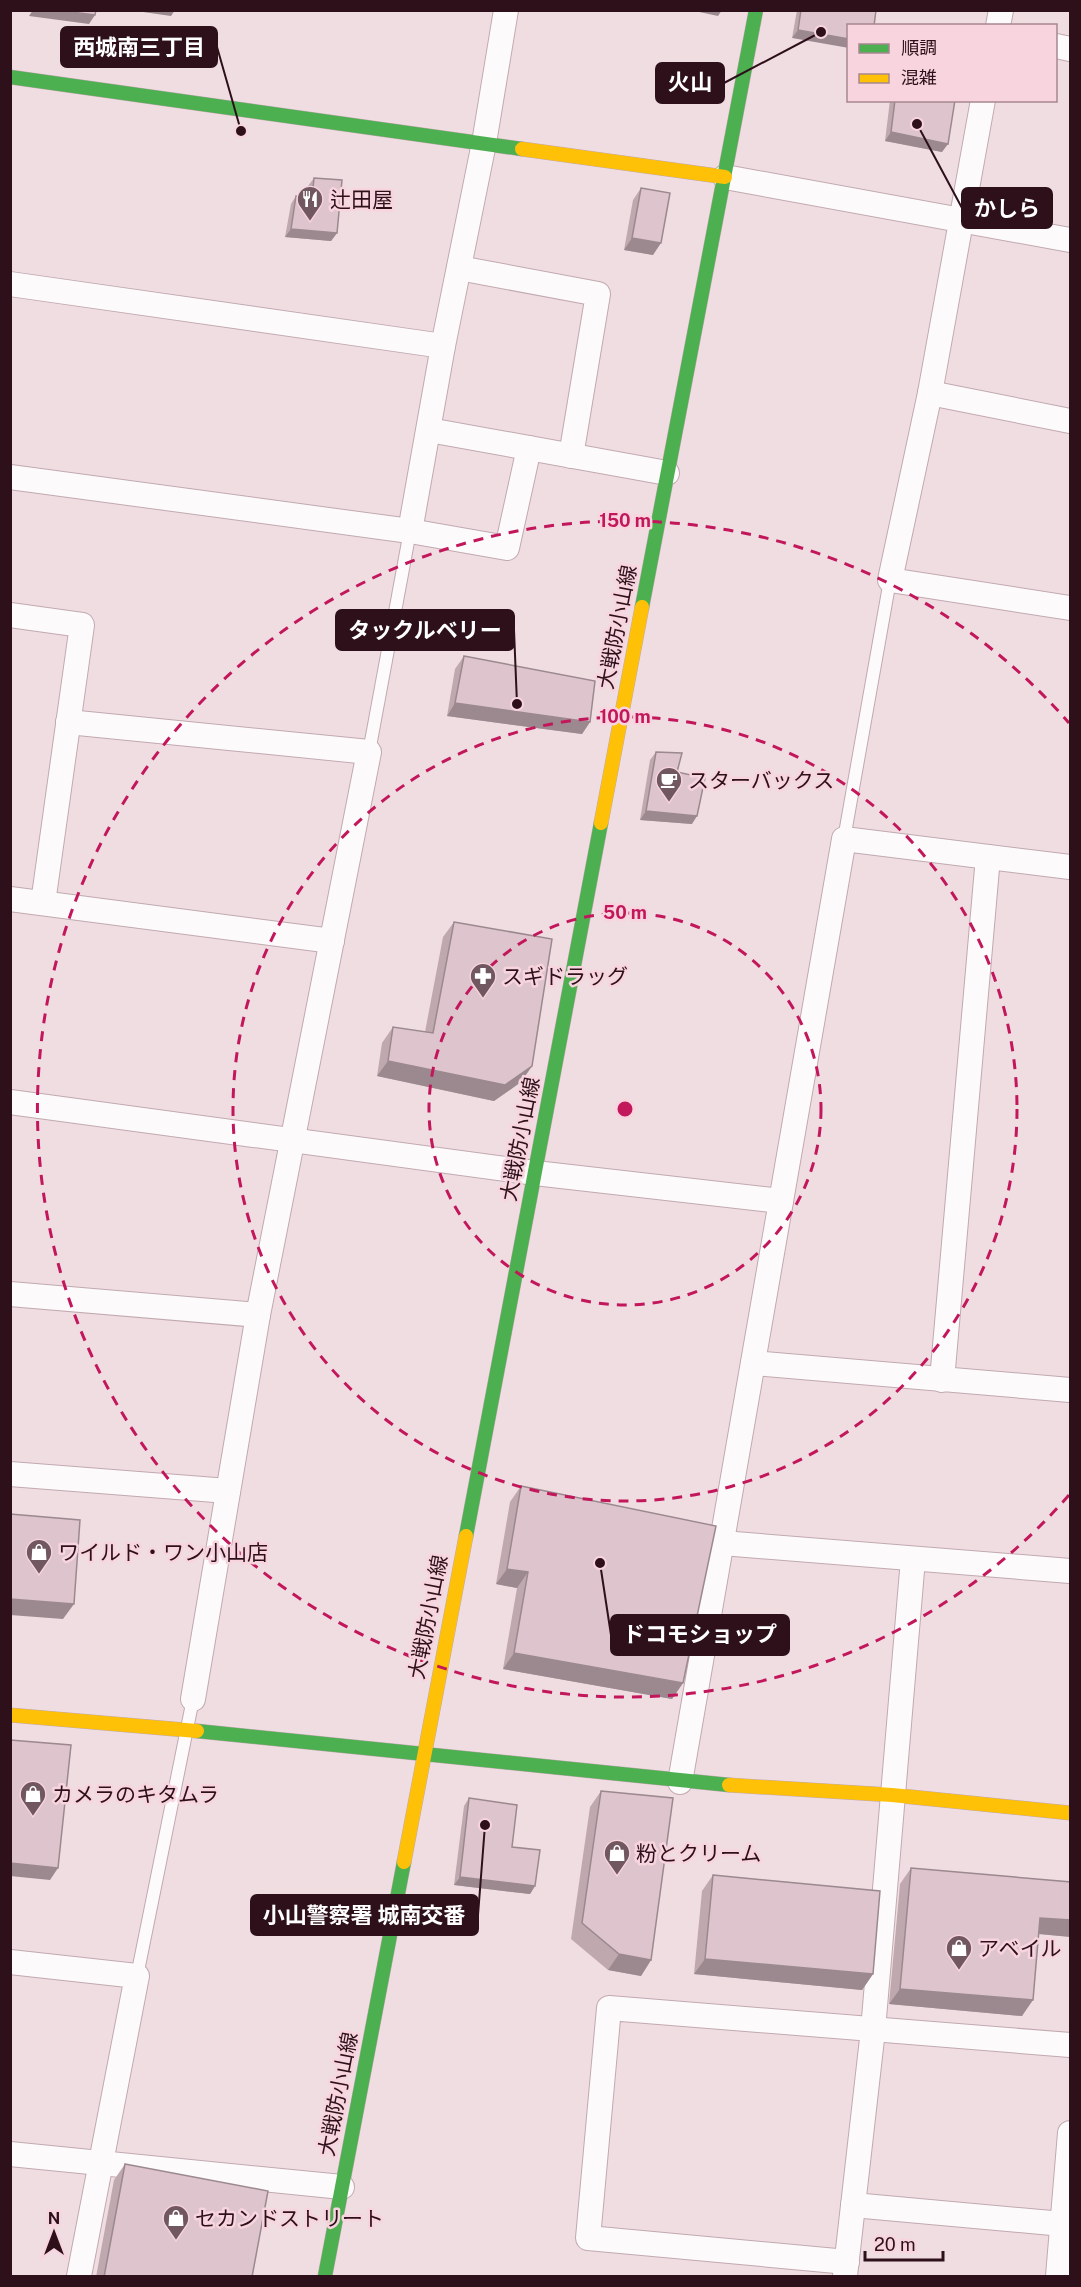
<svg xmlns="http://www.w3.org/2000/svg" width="1081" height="2287" viewBox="0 0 1081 2287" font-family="'Public Sans','Noto Sans JP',sans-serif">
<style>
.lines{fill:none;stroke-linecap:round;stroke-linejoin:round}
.lane-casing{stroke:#c1a9b0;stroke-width:14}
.street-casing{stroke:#c1a9b0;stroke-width:26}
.fast-casing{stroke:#c1a9b0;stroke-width:15}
.slow-casing{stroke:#c1a9b0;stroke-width:15}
.lane{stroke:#fdfafb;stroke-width:12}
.street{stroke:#fdfafb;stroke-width:24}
.fast{stroke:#4caf50;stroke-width:14}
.slow{stroke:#ffc107;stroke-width:14}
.wall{fill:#bfa9af}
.shaded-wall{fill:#9b898f}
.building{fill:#dec4cc;stroke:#9b898f;stroke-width:1.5}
.ring{fill:none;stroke:#c2185b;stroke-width:3;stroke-dasharray:10 8}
.labels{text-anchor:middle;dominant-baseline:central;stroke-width:5;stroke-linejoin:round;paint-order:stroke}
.poi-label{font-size:21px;fill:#2d101a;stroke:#f8d5de;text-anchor:start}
.street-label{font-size:21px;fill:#2d101a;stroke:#f8d5de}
.centre{fill:#c2185b;stroke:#f8d5de;stroke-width:3}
.ring-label{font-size:18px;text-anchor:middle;font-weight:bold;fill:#c2185b;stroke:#f8d5de;stroke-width:5;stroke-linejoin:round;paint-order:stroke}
.leader{fill:none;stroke:#2d101a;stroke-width:2}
.callout-dot{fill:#2d101a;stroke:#f8d5de;stroke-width:2}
.callout{fill:#2d101a;stroke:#2d101a;stroke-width:2}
.callout-label{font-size:22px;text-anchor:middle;font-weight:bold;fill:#fff}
</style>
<rect width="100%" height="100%" fill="#f0dde2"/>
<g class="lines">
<!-- lane casing -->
<g class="lane-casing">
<g id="lane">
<path d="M 369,752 L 410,531"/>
<path d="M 844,839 L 890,580"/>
<path d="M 137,1976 L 193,1699"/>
</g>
</g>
<!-- street casing -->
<g class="street-casing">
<g id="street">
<path d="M 998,26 L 1001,10"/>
<path d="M 1056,46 L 1070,49"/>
<path d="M 983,100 L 930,393 L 890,580 L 1070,608"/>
<path d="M 725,177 L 1070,240"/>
<path d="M 459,268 L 598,294 L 571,456"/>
<path d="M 10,284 L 443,346"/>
<path d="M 930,393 L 1070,421"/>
<path d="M 429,430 L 667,473"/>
<path d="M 10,477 L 410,531 L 507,548 L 529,448"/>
<path d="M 410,531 L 443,346 L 484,143 L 506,10"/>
<path d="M 10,615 L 82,625 L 43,903"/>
<path d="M 68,722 L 369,752 L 258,1315 L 193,1699"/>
<path d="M 10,899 L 332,941"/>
<path d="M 10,1102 L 535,1173 L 781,1201"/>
<path d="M 10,1294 L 258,1315"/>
<path d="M 753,1363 L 1070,1390"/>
<path d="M 942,1380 L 988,857"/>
<path d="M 10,1474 L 228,1491"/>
<path d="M 722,1543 L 1070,1571"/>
<path d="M 680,1782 L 844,839 L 1070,867"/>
<path d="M 10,1962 L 137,1976 L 79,2276"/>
<path d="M 10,2154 L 342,2187"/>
<path d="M 853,2205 L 1063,2224"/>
<path d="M 847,2262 L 588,2238 L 609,2008 L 1070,2045"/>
<path d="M 845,2276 L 873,2030 L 913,1559"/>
<path d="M 1058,2276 L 1070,2133"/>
</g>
</g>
<!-- fast casing -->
<g class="fast-casing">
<g id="fast">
<path d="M 10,77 L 522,149"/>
<path d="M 642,607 L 756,10"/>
<path d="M 466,1536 L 601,823"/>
<path d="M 197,1731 L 729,1785"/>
<path d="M 325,2276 L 404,1862"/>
</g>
</g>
<!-- slow casing -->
<g class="slow-casing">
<g id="slow">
<path d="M 522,149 L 725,177"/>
<path d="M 601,823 L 642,607"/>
<path d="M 10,1715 L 197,1731"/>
<path d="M 729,1785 L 892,1795 L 1070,1813"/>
<path d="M 404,1862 L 466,1536"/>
</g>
</g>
<!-- lane -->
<use href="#lane" class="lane"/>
<!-- street -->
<use href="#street" class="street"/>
<!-- fast -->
<use href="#fast" class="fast"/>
<!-- slow -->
<use href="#slow" class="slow"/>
</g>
<!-- wall -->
<g class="wall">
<path d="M 797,10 L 876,10 L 792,38 Z"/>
<path d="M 890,100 L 955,100 L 942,152 L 885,141 Z"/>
<path d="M 314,178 L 337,233 L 331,241 L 285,237 L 291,204 L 296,196 L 307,197 L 308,186 Z"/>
<path d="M 641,188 L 653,255 L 624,250 L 633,200 Z"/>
<path d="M 464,656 L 590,722 L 582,734 L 447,716 L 455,669 Z"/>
<path d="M 656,752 L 677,772 L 692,824 L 640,820 L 650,760 Z"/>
<path d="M 454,922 L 532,1066 L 521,1082 L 494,1101 L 377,1076 L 382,1043 L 393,1027 L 425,1032 L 443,937 Z"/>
<path d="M 521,1486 L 683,1683 L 672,1699 L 503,1669 L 517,1588 L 496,1584 L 510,1502 Z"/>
<path d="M 601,1791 L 651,1960 L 641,1976 L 608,1970 L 571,1939 L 590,1807 Z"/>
<path d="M 469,1798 L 512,1847 L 535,1886 L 530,1894 L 454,1885 L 464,1806 Z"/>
<path d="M 911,1868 L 1071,1882 L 1071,1937 L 1038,1934 L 1022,2016 L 889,2004 L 900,1884 Z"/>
<path d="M 713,1875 L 873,1974 L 862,1990 L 694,1974 L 702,1891 Z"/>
<path d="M 125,2164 L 252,2277 L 96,2277 L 114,2180 Z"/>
</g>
<!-- shaded-wall -->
<g class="shaded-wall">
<path d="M 33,10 L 56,10 L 95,15 L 89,24 L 29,16 Z"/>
<path d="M 129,10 L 175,10 L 171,16 Z"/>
<path d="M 690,10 L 722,10 L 718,16 Z"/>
<path d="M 798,30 L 849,39 L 849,48 L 792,38 Z"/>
<path d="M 891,132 L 948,144 L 942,152 L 885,141 Z"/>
<path d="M 291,229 L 337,233 L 331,241 L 285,237 Z"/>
<path d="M 632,238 L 661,243 L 653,255 L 624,250 Z"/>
<path d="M 455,703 L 590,722 L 582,734 L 447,716 Z"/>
<path d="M 646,811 L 697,816 L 692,824 L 640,820 Z"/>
<path d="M 388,1061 L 532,1066 L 521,1082 L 494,1101 L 377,1076 Z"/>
<path d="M 507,1569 L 528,1572 L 517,1588 L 496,1584 Z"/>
<path d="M 10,1599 L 74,1604 L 63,1619 L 10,1615 Z"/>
<path d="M 514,1653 L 683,1683 L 672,1699 L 503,1669 Z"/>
<path d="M 10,1863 L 58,1868 L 50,1880 L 10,1876 Z"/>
<path d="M 460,1877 L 535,1886 L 530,1894 L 454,1885 Z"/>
<path d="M 1040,1918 L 1071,1920 L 1071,1937 L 1029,1933 Z"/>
<path d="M 619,1954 L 651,1960 L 641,1976 L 608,1970 Z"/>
<path d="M 705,1959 L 873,1974 L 862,1990 L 694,1974 Z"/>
<path d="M 900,1989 L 1033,2000 L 1022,2016 L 889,2004 Z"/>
</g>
<!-- building -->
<g class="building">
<path d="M 56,10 L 96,10 L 95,15 Z"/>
<path d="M 801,10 L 876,10 L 874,26 L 849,26 L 849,39 L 798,30 Z"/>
<path d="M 895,100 L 955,100 L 948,144 L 891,132 Z"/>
<path d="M 314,178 L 342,180 L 337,233 L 291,229 L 296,196 L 312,198 Z"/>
<path d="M 641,188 L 670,193 L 661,243 L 632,238 Z"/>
<path d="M 464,656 L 595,681 L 590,722 L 455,703 Z"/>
<path d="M 656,752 L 682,753 L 677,772 L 705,778 L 697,816 L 646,811 Z"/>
<path d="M 454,922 L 552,939 L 532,1066 L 505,1085 L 388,1061 L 393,1027 L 433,1033 Z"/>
<path d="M 521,1486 L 716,1526 L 683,1683 L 514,1653 L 528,1572 L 507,1569 Z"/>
<path d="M 10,1514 L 80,1520 L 74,1604 L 10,1599 Z"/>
<path d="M 10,1740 L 71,1745 L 58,1868 L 10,1863 Z"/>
<path d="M 601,1791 L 673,1798 L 651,1960 L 619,1954 L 582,1923 Z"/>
<path d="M 469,1798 L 517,1805 L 512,1847 L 540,1850 L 535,1886 L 460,1877 Z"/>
<path d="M 911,1868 L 1071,1882 L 1071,1920 L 1040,1918 L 1033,2000 L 900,1989 Z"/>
<path d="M 713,1875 L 880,1891 L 873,1974 L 705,1959 Z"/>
<path d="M 125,2164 L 268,2191 L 252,2277 L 104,2277 Z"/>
</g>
<!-- distance rings -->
<g class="ring">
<circle cx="625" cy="1109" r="196"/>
<circle cx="625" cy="1109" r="392"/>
<path d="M1069 1495A588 588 0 1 1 1069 723"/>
</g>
<!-- icons -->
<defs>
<g id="restaurant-pin" transform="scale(1.35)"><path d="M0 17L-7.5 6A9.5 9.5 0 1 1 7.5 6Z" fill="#715860" stroke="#f8d5de"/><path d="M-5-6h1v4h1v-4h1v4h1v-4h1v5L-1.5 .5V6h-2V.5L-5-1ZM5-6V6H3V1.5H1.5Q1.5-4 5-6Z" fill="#fff"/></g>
<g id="cafe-pin" transform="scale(1.35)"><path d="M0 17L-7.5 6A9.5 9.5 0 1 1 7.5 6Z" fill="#715860" stroke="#f8d5de"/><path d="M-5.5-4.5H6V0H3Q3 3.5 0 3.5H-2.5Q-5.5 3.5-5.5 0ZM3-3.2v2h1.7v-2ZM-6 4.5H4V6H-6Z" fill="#fff"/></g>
<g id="pharmacy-pin" transform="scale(1.35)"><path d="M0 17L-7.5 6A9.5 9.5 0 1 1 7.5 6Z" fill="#715860" stroke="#f8d5de"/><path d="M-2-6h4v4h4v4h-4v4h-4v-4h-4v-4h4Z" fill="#fff"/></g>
<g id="shop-pin" transform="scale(1.35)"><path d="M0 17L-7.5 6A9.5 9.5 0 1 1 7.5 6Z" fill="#715860" stroke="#f8d5de"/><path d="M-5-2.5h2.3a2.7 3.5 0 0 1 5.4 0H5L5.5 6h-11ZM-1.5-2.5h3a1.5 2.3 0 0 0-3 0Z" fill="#fff"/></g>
</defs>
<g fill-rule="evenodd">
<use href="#restaurant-pin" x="310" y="199"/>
<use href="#cafe-pin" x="669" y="780"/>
<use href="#pharmacy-pin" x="483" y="976"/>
<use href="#shop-pin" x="39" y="1552"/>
<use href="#shop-pin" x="33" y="1794"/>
<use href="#shop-pin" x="617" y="1853"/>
<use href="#shop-pin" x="959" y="1948"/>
<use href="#shop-pin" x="176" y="2218"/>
</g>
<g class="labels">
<!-- poi labels -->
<g class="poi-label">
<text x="330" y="199">辻田屋</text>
<text x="688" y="780">スターバックス</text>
<text x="502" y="976">スギドラッグ</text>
<text x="58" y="1552">ワイルド・ワン小山店</text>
<text x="52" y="1794">カメラのキタムラ</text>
<text x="636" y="1853">粉とクリーム</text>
<text x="978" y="1948">アベイル</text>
<text x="195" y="2218">セカンドストリート</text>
</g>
<!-- street labels -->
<g class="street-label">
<text transform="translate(617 627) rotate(-79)">大戦防小山線</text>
<text transform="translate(520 1139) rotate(-79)">大戦防小山線</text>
<text transform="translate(428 1617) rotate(-79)">大戦防小山線</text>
<text transform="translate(338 2094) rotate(-79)">大戦防小山線</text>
</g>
</g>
<circle cx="625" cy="1109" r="9" class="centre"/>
<g class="ring-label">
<text x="625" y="527">150 m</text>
<text x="625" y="723">100 m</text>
<text x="625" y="919">50 m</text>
</g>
<!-- callouts -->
<path class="leader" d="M241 131L217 47M821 32L724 83M917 124L962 208M517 704L514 630M600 1563L611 1635M485 1825L478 1915"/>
<g class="callout-dot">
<circle cx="241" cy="131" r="6"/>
<circle cx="821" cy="32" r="6"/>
<circle cx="917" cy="124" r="6"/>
<circle cx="517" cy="704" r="6"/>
<circle cx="600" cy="1563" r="6"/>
<circle cx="485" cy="1825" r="6"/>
</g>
<g class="callout">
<rect x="61" y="27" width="156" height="40" rx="6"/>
<rect x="656" y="63" width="68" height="40" rx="6"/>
<rect x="962" y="188" width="90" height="40" rx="6"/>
<rect x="336" y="610" width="178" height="40" rx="6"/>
<rect x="611" y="1615" width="178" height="40" rx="6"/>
<rect x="251" y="1895" width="227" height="40" rx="6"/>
</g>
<g class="callout-label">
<text x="139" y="55">西城南三丁目</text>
<text x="690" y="90">火山</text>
<text x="1007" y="216">かしら</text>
<text x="425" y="638">タックルベリー</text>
<text x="700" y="1642">ドコモショップ</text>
<text x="364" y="1923">小山警察署 城南交番</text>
</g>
<!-- border -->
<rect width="1081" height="2287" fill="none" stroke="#2d101a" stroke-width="24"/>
<!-- legend -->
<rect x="847" y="24" width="210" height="78" fill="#f8d5de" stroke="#a78690" stroke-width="1.5"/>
<rect x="859" y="44" width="30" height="9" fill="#4caf50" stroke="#a78690" stroke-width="1.5"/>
<text x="901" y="54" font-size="18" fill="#2d101a">順調</text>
<rect x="859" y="74" width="30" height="9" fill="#ffc107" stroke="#a78690" stroke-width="1.5"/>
<text x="901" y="84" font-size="18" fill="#2d101a">混雑</text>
<!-- north arrow -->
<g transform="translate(54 2233)" stroke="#f8d5de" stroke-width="4.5" paint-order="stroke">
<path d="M0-4.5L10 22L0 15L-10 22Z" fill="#2d101a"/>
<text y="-9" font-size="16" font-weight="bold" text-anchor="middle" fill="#2d101a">N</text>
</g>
<!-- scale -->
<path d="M865 2251v9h78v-9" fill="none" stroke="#2d101a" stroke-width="3"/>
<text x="874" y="2251" font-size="18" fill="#2d101a" stroke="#f8d5de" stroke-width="4.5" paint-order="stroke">20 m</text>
</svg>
